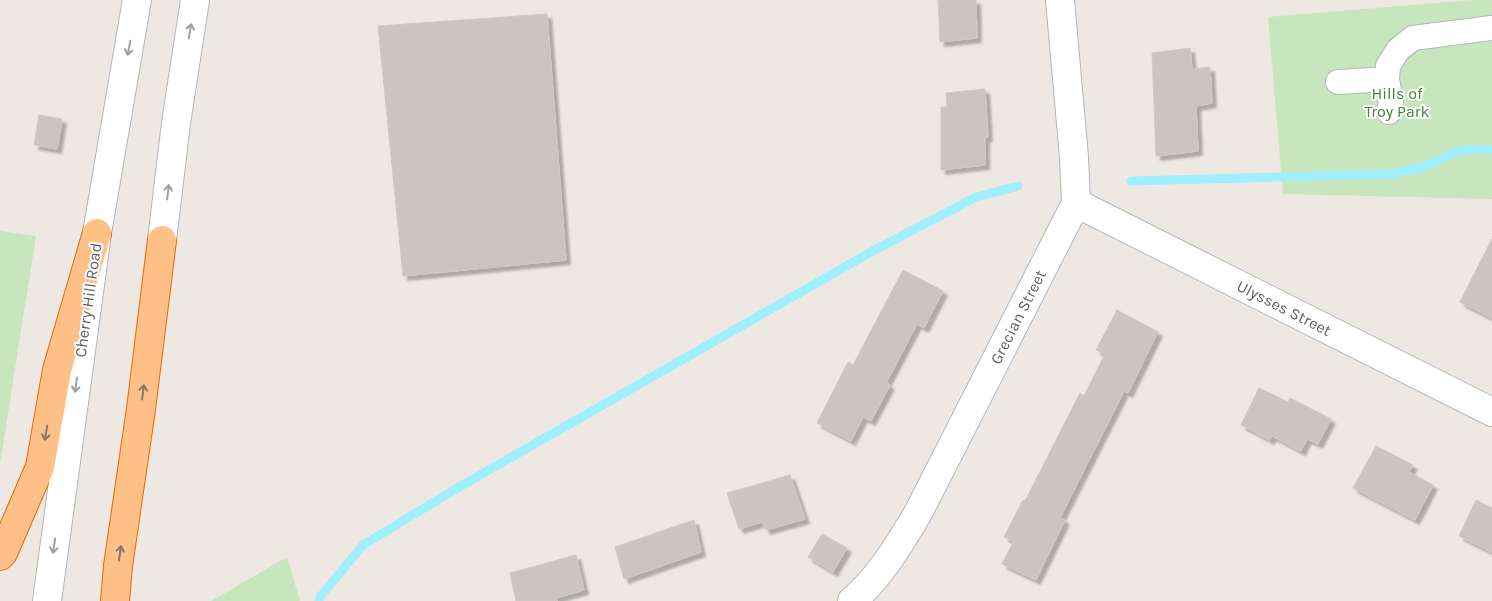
<svg xmlns="http://www.w3.org/2000/svg" width="1492" height="601" viewBox="0 0 1492 601" font-family="Karla,sans-serif">
<style>
.green{fill:#c8e6bd}
.lines{fill:none;stroke-linecap:round;stroke-linejoin:round}
.stream{stroke:#a0efff;stroke-width:9}
.building{fill:#cac5c1;stroke:#d2c8c0;filter:url(#shadow)}
.pedestrian-casing{stroke:#b2b7ba;stroke-width:26}
.minor-casing{stroke:#b2b7ba;stroke-width:30}
.secondary-casing{stroke:#b1b7ba;stroke-width:30}
.motorway-casing{stroke:#ef6500;stroke-width:30}
.pedestrian{stroke:#fff;stroke-width:24}
.minor{stroke:#fff;stroke-width:28}
.secondary{stroke:#fff;stroke-width:28}
.motorway{stroke:#ffc187;stroke-width:28}
.oneway{stroke:#9ca0a1}
.oneway2{stroke:#83786c}
.labels{text-anchor:middle;dominant-baseline:central;stroke-width:4;stroke-linejoin:round;paint-order:stroke}
.park-label{font-size:16px;fill:#438331;stroke:#fff}
.street-label{font-size:16px;fill:#5a6063;stroke:#fff}
</style>
<defs>
<filter id="shadow"><feDropShadow dx="4.5" dy="4.5" stdDeviation="1" flood-color="#0004"/></filter>
</defs>
<rect width="100%" height="100%" fill="#ede8e2"/>
<!-- green -->
<g class="green">
<path d="M 1473,0 L 1492,0 L 1492,199 L 1283,194 L 1268,17 Z"/>
<path d="M 0,231 L 36,236 L 0,464 Z"/>
<path d="M 287,557 L 300,601 L 211,601 Z"/>
</g>
<g class="lines">
<!-- stream -->
<g class="stream">
<path d="M 1131,181 L 1391,174 L 1423,167 L 1457,151 L 1479,149 L 1492,150"/>
<path d="M 319,601 L 320,597 L 363,545 L 459,487 L 871,252 L 976,197 L 1018,186"/>
</g>
</g>
<!-- building -->
<g class="building">
<path d="M 938,0 L 976,0 L 977,38 L 940,42 Z"/>
<path d="M 547,14 L 566,260 L 403,276 L 378,26 Z"/>
<path d="M 1190,48 L 1192,69 L 1210,67 L 1212,103 L 1196,106 L 1198,151 L 1156,156 L 1152,53 Z"/>
<path d="M 985,89 L 988,137 L 985,138 L 985,165 L 941,170 L 941,107 L 947,107 L 946,93 Z"/>
<path d="M 39,115 L 62,119 L 57,149 L 34,145 Z"/>
<path d="M 1492,239 L 1492,318 L 1460,302 Z"/>
<path d="M 903,270 L 943,291 L 924,328 L 917,324 L 886,383 L 890,385 L 871,421 L 863,417 L 851,441 L 817,423 L 848,362 L 853,365 Z"/>
<path d="M 1117,310 L 1158,332 L 1128,393 L 1124,391 L 1060,518 L 1065,520 L 1036,580 L 1002,564 L 1014,541 L 1004,537 L 1023,500 L 1025,501 L 1080,393 L 1084,396 L 1105,354 L 1096,350 Z"/>
<path d="M 1259,388 L 1288,402 L 1290,398 L 1331,419 L 1318,444 L 1307,439 L 1301,451 L 1272,436 L 1270,440 L 1241,425 Z"/>
<path d="M 1376,446 L 1413,465 L 1409,472 L 1433,485 L 1415,520 L 1353,488 Z"/>
<path d="M 790,475 L 805,519 L 766,530 L 762,522 L 739,529 L 727,493 Z"/>
<path d="M 1476,500 L 1492,508 L 1492,552 L 1459,536 Z"/>
<path d="M 694,520 L 701,552 L 624,579 L 615,547 Z"/>
<path d="M 822,534 L 847,548 L 833,572 L 808,557 Z"/>
<path d="M 576,555 L 584,590 L 556,598 L 557,601 L 516,601 L 510,573 Z"/>
</g>
<g class="lines">
<!-- pedestrian casing -->
<g class="pedestrian-casing">
<g id="pedestrian">
<path d="M 1338,82 L 1387,79"/>
<path d="M 1389,112 L 1391,102 L 1387,79 L 1388,66 L 1398,50 L 1413,38 L 1492,28"/>
</g>
</g>
<!-- minor casing -->
<g class="minor-casing">
<g id="minor">
<path d="M 1076,203 L 1492,412"/>
<path d="M 852,601 C 880,577 898,546 917,515 L 1076,203 L 1074,157 L 1060,0"/>
</g>
</g>
<!-- secondary casing -->
<g class="secondary-casing">
<g id="secondary">
<path d="M 162,240 L 176,123 L 195,0"/>
<path d="M 47,601 L 97,233 L 137,0"/>
</g>
</g>
<!-- motorway casing -->
<g class="motorway-casing">
<g id="motorway">
<path d="M 0,556 L 3,553 L 40,467 L 57,370 L 97,233"/>
<path d="M 115,601 L 118,566 L 141,409 L 162,240"/>
</g>
</g>
<!-- pedestrian -->
<use href="#pedestrian" class="pedestrian"/>
<!-- minor -->
<use href="#minor" class="minor"/>
<!-- secondary -->
<use href="#secondary" class="secondary"/>
<!-- motorway -->
<use href="#motorway" class="motorway"/>
</g>
<!-- one-way arrows -->
<defs><path id="oneway-shaft" d="M-6 0H5M1.5-3L5.5 0L1.5 3" fill="none" stroke-width="1.6" stroke-linecap="round" stroke-linejoin="round" transform="scale(1.25)"/></defs>
<g class="oneway">
<use href="#oneway-shaft" transform="translate(190 31) rotate(-81)"/>
<use href="#oneway-shaft" transform="translate(129 48) rotate(100)"/>
<use href="#oneway-shaft" transform="translate(168 192) rotate(-83)"/>
<use href="#oneway-shaft" transform="translate(76 385) rotate(98)"/>
<use href="#oneway-shaft" transform="translate(54 546) rotate(98)"/>
</g>
<g class="oneway2">
<use href="#oneway-shaft" transform="translate(143 392) rotate(-83)"/>
<use href="#oneway-shaft" transform="translate(46 433) rotate(100)"/>
<use href="#oneway-shaft" transform="translate(120 553) rotate(-82)"/>
</g>
<g class="labels">
<!-- park labels -->
<g class="park-label">
<text x="1397" y="93">Hills of<tspan x="1397" dy="18">Troy Park</tspan></text>
</g>
<!-- street labels -->
<g class="street-label">
<text transform="translate(88 300) rotate(-82)">Cherry Hill Road</text>
<text transform="translate(1284 308) rotate(27)">Ulysses Street</text>
<text transform="translate(1018 317) rotate(-63)">Grecian Street</text>
</g>
</g>
</svg>
